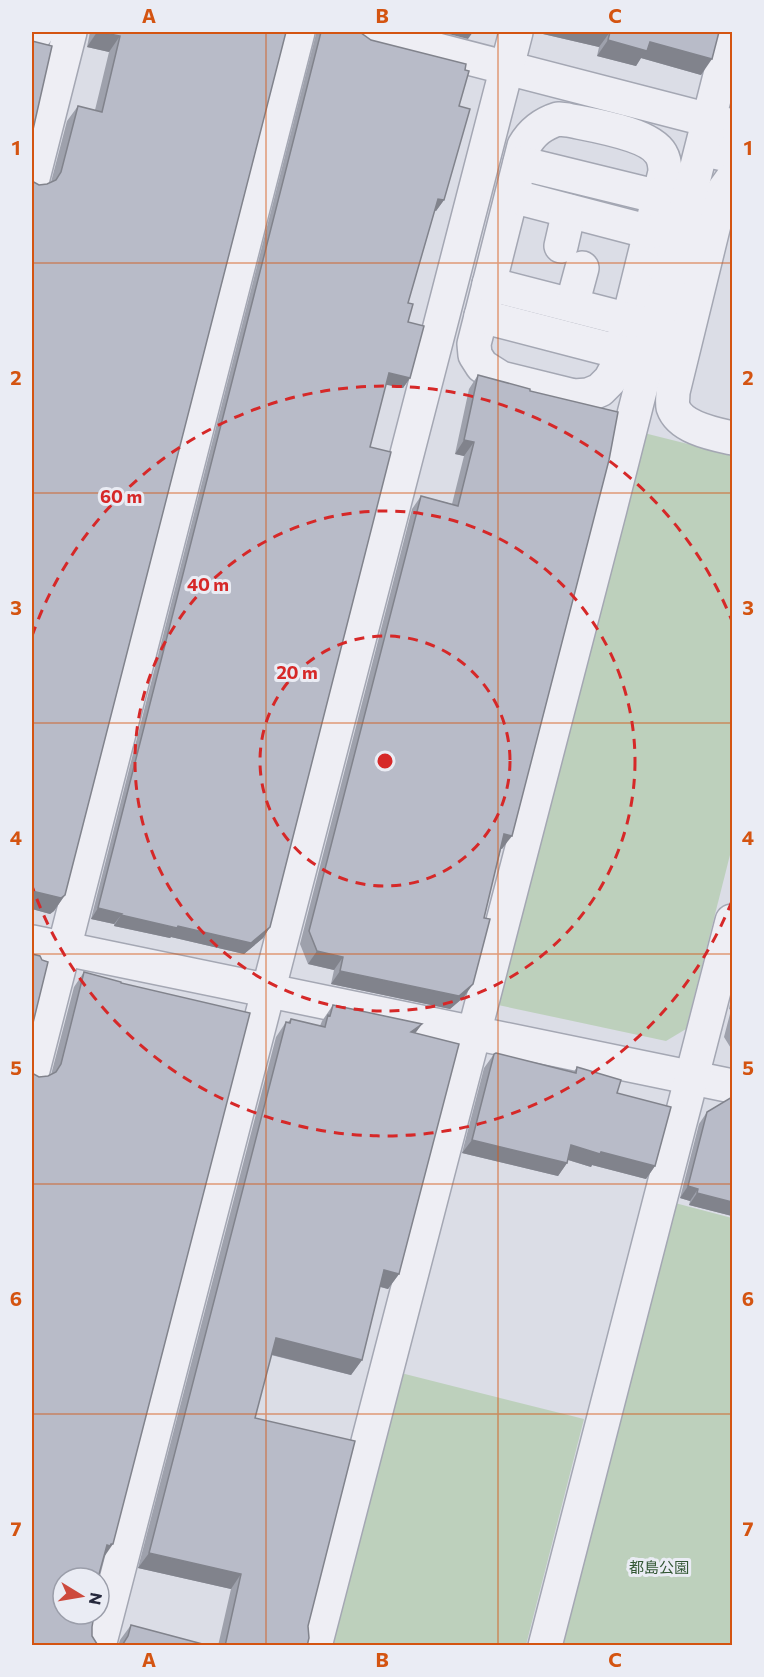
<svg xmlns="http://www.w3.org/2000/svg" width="764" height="1677" viewBox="0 0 764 1677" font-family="Commissioner,'Noto Sans JP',sans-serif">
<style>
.green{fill:#bdd0bc}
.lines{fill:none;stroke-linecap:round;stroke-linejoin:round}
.minor-casing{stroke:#a4a7b3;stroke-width:36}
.minor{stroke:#eeeef4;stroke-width:33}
.wall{fill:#9ea1ac}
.shaded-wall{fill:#81838c}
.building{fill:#b8bbc8;stroke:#81838c;stroke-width:1.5}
.grid{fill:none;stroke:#d45411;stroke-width:1.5;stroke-opacity:0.55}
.ring{fill:none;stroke:#d62828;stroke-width:3;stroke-dasharray:10 8}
.labels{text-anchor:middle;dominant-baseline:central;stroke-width:6;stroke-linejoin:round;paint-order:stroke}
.park-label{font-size:15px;fill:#335734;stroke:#eaecf4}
.centre{fill:#d62828;stroke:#eaecf4;stroke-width:3}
.ring-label{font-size:18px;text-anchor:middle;font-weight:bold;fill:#d62828;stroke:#eaecf4;stroke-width:6;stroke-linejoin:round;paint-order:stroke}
.neatline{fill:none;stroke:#d45411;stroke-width:2}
.grid-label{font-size:20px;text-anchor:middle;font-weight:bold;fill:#d45411}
</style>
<rect width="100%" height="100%" fill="#dbdde6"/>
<!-- green -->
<g class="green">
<path d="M 640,432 L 732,455 L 732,847 L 686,1029 L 666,1041 L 498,1005 Z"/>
<path d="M 675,1203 L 732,1218 L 732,1645 L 562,1646 Z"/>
<path d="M 397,1372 L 584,1419 L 526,1645 L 328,1646 Z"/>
</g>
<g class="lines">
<!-- minor casing -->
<g class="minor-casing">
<g id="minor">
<path d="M 368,32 L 732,126"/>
<path d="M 32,37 L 37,32"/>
<path d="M 558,119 L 568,120 C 591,125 649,133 661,154 C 664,159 665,166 665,172 L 617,367 L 610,380 L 600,390 L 588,395 L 574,396 L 501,378 L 482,366 L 475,355 L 474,344 L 524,146 C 532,132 542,124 558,119 Z"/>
<path d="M 709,151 L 732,156"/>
<path d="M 520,163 L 659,197"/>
<path d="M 732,179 L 724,190 L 720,200 L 673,392 C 673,396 672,403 673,407 C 680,428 714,434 732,438"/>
<path d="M 32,182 L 70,32"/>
<path d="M 512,196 L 650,232"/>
<path d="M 561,246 L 569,211"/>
<path d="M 489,284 L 629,320"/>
<path d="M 572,305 L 582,268"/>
<path d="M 481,316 L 620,352"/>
<path d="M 32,942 L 732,1086"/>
<path d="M 32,1074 L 298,32"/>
<path d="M 99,1646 L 516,32"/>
<path d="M 315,1646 L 610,509 L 731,32"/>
<path d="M 545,1646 L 732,921"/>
</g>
</g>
<!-- minor -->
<use href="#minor" class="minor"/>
</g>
<!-- wall -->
<g class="wall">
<path d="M 90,32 L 286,32 L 65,895 L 54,911 L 50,914 L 32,909 L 32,181 L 39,185 L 47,184 L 51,182 L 67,121 L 78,106 L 95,110 L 109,52 L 87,47 Z"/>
<path d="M 318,32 L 355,32 L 459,106 L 444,200 L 436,211 L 435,210 L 408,303 L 410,378 L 403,388 L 386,384 L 370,447 L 270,927 L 263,938 L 244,954 L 171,937 L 170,938 L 114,926 L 114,924 L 91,919 L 316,34 Z"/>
<path d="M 543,32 L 719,32 L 701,75 L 641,58 L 636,66 L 597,56 L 599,47 L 543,34 Z"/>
<path d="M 478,375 L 502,849 L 501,849 L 464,997 L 450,1009 L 331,984 L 334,970 L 308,964 L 300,944 L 412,509 L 421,496 L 452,504 L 464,456 L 455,454 L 469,389 Z"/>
<path d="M 84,972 L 63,1578 L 92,1627 L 92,1636 L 97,1644 L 32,1646 L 39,1077 L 48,1076 L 51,1075 L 74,987 Z"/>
<path d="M 732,994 L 732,1050 L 724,1037 L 731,1010 L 729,1009 Z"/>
<path d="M 333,1005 L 422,1024 L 415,1033 L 399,1274 L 388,1289 L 380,1287 L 362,1360 L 351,1375 L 271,1355 L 255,1418 L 308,1626 L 307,1646 L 218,1646 L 231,1589 L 138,1568 L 276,1037 L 286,1022 L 288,1022 L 291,1019 L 320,1026 L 322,1021 Z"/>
<path d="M 494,1054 L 573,1073 L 577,1067 L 617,1093 L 655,1166 L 646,1179 L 592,1165 L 591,1167 L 568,1160 L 567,1163 L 558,1176 L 462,1153 L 484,1068 Z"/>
<path d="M 732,1097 L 732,1216 L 689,1205 L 690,1201 L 680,1198 L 699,1124 L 707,1112 Z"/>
<path d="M 131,1625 L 210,1646 L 118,1646 L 120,1640 Z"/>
</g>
<!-- shaded-wall -->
<g class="shaded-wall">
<path d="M 97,32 L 120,36 L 109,52 L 87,47 Z"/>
<path d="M 441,32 L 473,32 L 468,39 Z"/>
<path d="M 544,32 L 610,32 L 599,47 L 543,34 Z"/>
<path d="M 608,40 L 650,42 L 712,59 L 701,75 L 641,58 L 636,66 L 597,56 Z"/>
<path d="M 438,199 L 444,200 L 436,211 L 431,209 Z"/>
<path d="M 389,373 L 410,378 L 403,388 L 382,384 Z"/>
<path d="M 464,440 L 474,442 L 464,456 L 455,454 Z"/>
<path d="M 504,834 L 512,836 L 502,849 L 495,847 Z"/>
<path d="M 32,891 L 65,895 L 54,911 L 50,914 L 32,909 Z"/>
<path d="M 98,908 L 122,914 L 114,924 L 91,919 Z"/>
<path d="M 121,915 L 178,926 L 270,927 L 263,938 L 244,954 L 171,937 L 170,938 L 114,926 Z"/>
<path d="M 317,951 L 343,957 L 334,970 L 308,964 Z"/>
<path d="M 340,971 L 473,984 L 464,997 L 450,1009 L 331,984 Z"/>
<path d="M 422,1024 L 411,1039 L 411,1032 Z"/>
<path d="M 472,1140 L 567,1163 L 558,1176 L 462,1153 Z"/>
<path d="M 571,1145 L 601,1152 L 655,1166 L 646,1179 L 592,1165 L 591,1167 L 562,1158 Z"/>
<path d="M 688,1186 L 698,1189 L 690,1201 L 680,1198 Z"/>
<path d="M 697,1193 L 732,1202 L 732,1216 L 689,1205 Z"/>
<path d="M 384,1270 L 399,1274 L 388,1289 L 374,1285 Z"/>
<path d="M 276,1338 L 362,1360 L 351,1375 L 265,1353 Z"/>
<path d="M 111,1544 L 113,1544 L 102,1560 L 107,1545 Z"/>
<path d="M 149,1553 L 241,1574 L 231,1589 L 138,1568 Z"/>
</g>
<!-- building -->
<g class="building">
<path d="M 100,32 L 286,32 L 65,895 L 61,898 L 32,891 L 32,181 L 39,185 L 47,184 L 56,180 L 61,172 L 78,106 L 102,112 L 120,36 Z"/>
<path d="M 321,32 L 355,32 L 361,33 L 371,40 L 466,64 L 465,70 L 469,71 L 459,106 L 470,109 L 444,200 L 438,199 L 408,303 L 413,304 L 408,322 L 424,326 L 410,378 L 389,373 L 370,447 L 391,452 L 270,927 L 251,943 L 178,926 L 177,928 L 121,915 L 122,914 L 98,908 Z"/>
<path d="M 610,32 L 719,32 L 712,59 L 650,42 L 647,51 L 608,40 Z"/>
<path d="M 32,41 L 52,46 L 32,134 Z"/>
<path d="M 478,375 L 530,389 L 530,391 L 618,412 L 609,460 L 512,836 L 504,834 L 484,918 L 490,919 L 473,984 L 459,996 L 340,971 L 343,957 L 317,951 L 309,931 L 421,496 L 458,506 L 474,442 L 464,440 Z"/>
<path d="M 32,954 L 40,956 L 42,960 L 48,962 L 32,1027 Z"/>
<path d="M 84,972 L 121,982 L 121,983 L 250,1013 L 113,1544 L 111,1544 L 110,1546 L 107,1545 L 98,1578 L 63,1578 L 63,1614 L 91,1614 L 94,1615 L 92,1627 L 92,1636 L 97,1644 L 99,1646 L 32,1646 L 32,1073 L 39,1077 L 48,1076 L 56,1072 L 61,1064 Z"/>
<path d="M 333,1005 L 422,1024 L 411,1032 L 459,1044 L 399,1274 L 384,1270 L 362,1360 L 276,1338 L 255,1418 L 355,1441 L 308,1626 L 309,1638 L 307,1646 L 225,1646 L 241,1574 L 149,1553 L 286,1022 L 290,1023 L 291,1019 L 325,1027 L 328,1015 L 330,1016 Z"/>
<path d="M 496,1053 L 576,1073 L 577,1067 L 621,1080 L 617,1093 L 671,1107 L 655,1166 L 601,1152 L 600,1154 L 571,1145 L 567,1163 L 472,1140 L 494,1054 Z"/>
<path d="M 732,1097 L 732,1202 L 697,1193 L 698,1189 L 688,1186 L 707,1112 Z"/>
<path d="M 131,1625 L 210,1646 L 120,1646 L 123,1644 L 128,1636 Z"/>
</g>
<!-- grid -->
<path class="grid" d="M 266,32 L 266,1646M 498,32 L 498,1646M 32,263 L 732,263M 32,493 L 732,493M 32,723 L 732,723M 32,954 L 732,954M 32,1184 L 732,1184M 32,1414 L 732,1414"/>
<!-- distance rings -->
<g class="ring">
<circle cx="385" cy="761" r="125"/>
<circle cx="385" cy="761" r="250"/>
<path d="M732 901A374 374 0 0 1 32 886M32 636A374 374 0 0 1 732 621"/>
</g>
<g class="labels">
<!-- park labels -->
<g class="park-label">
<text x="659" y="1567">都島公園</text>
</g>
</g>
<circle cx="385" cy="761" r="9" class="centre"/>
<g class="ring-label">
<text x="121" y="503">60 m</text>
<text x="208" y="591">40 m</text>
<text x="297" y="679">20 m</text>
</g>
<!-- border -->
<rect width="764" height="1677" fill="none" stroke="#eaecf4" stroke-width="66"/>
<!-- north arrow -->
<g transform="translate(81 1596) rotate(101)"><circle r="28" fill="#eaecf4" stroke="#9b9eaa" stroke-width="1.5"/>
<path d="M0-4.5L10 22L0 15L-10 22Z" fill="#cd4a3d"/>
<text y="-9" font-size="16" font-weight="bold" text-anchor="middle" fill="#25283c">N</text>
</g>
<rect x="33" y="33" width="698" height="1611" class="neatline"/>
<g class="grid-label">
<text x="149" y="23">A</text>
<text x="382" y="23">B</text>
<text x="615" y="23">C</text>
<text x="16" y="155">1</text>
<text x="748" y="155">1</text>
<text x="16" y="385">2</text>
<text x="748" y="385">2</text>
<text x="16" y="615">3</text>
<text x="748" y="615">3</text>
<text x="16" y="845">4</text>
<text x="748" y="845">4</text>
<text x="16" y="1075">5</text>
<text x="748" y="1075">5</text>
<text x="16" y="1306">6</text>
<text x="748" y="1306">6</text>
<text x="16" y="1536">7</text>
<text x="748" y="1536">7</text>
<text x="149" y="1667">A</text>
<text x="382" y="1667">B</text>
<text x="615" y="1667">C</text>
</g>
</svg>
